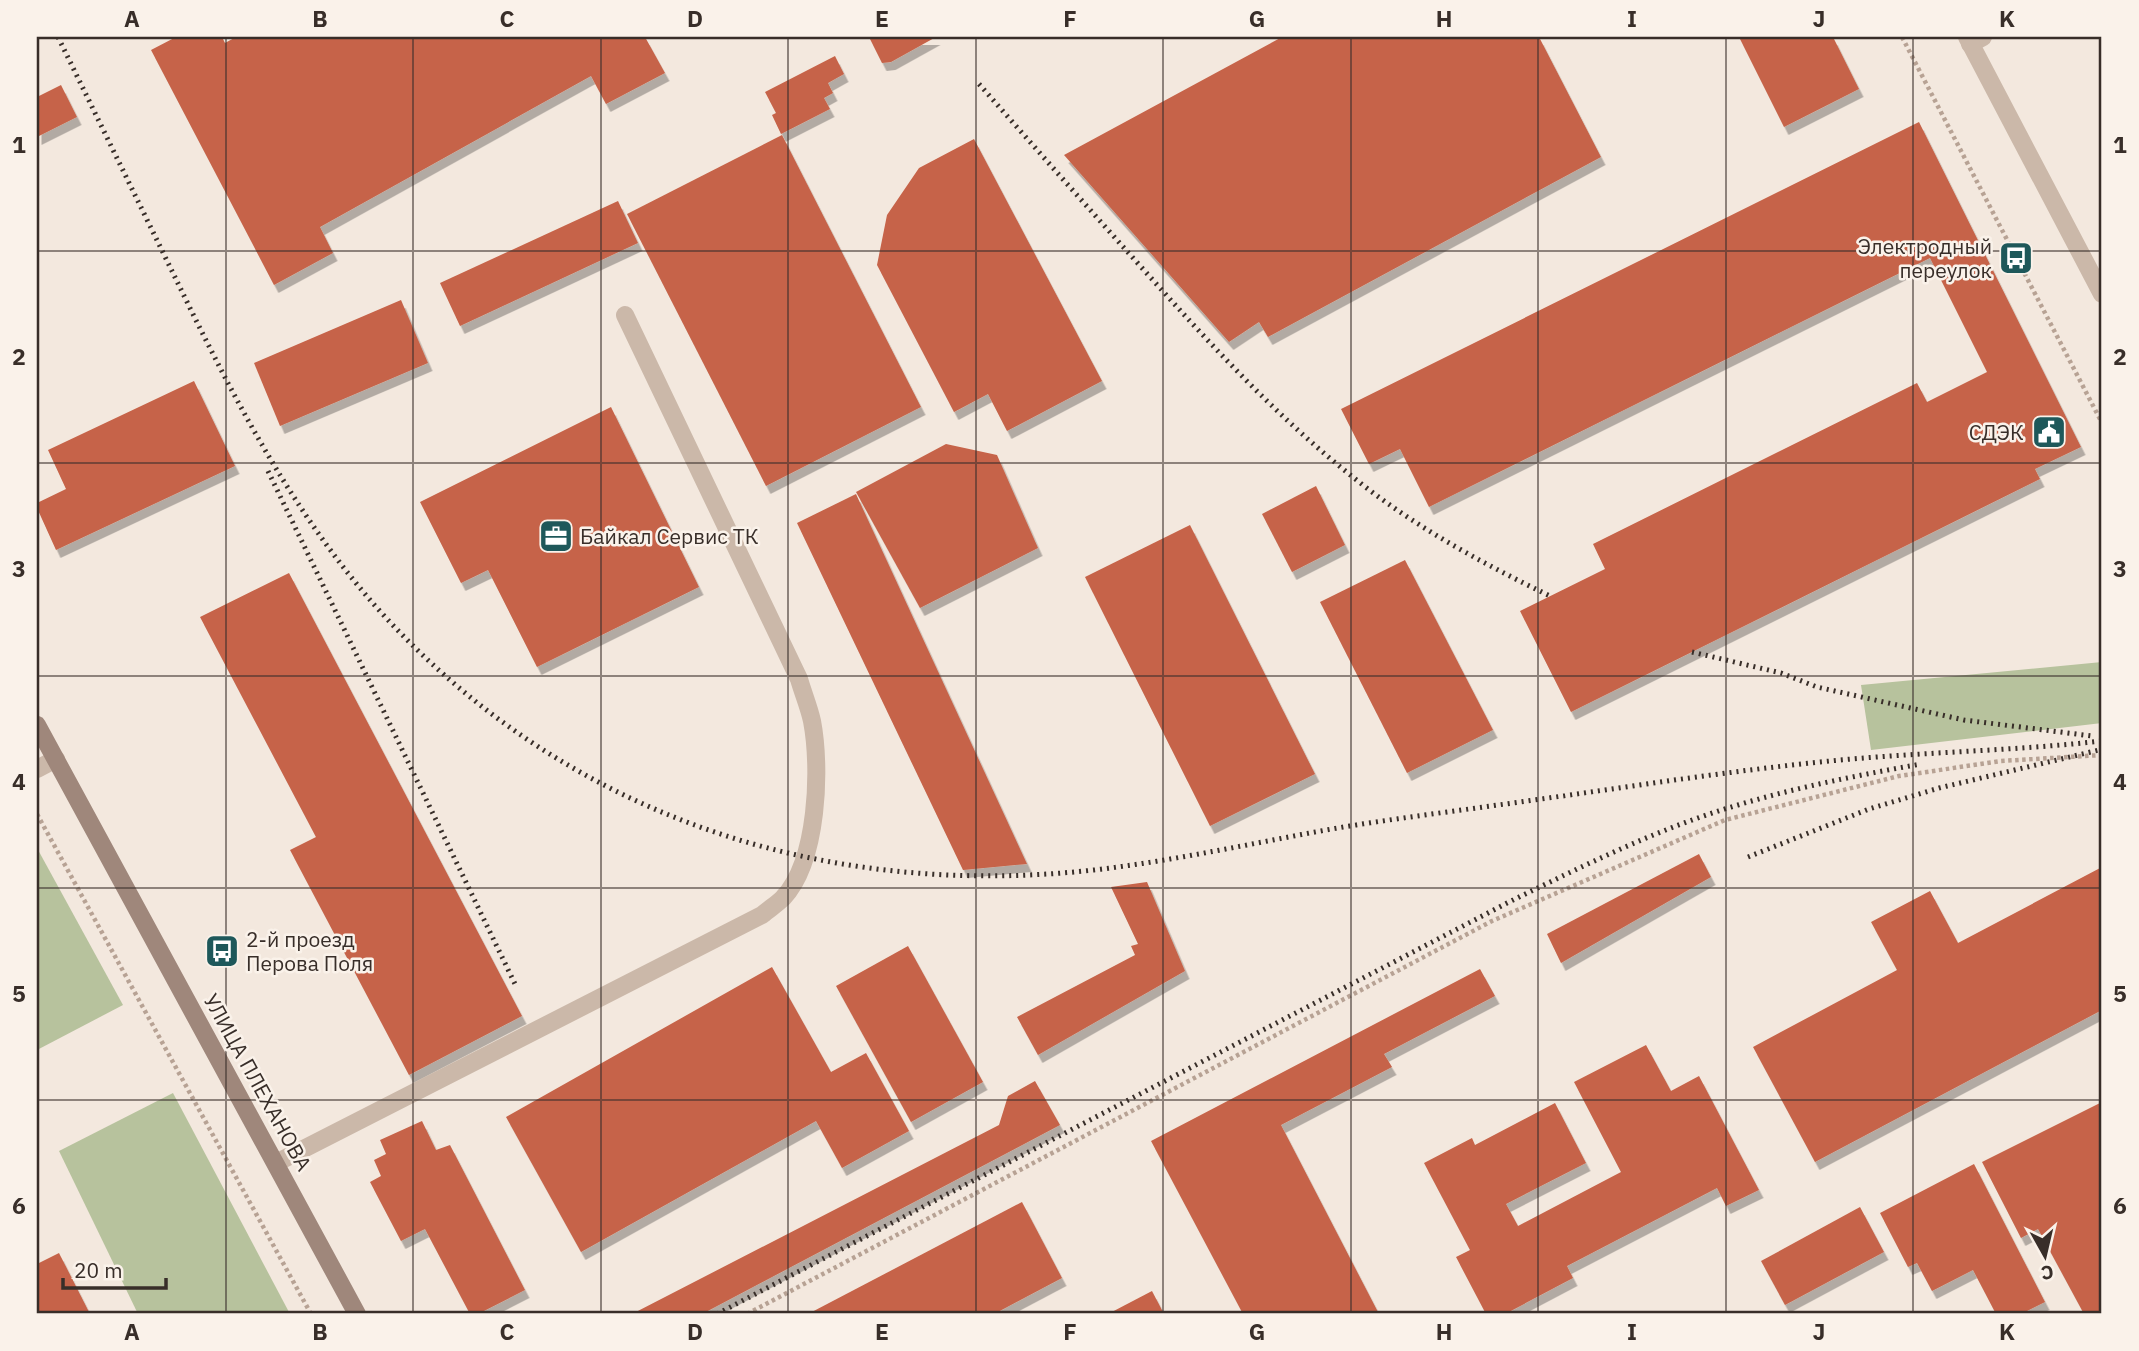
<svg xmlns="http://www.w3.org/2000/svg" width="2139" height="1351" viewBox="0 0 2139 1351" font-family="'IBM Plex Sans',sans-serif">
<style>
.green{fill:#b7c29d}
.building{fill:#c66348;filter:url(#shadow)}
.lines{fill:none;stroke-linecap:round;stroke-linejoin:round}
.path{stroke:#b7a294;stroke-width:4.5;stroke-dasharray:3.5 3.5;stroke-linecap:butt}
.service{stroke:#cbb8a9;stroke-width:18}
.minor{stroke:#cbb8a9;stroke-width:18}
.tertiary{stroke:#cbb8a9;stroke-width:18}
.secondary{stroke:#9f877b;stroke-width:18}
.rail{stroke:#382e29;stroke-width:5;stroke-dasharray:2 5;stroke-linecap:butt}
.grid{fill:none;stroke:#382e29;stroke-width:2;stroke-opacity:0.55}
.labels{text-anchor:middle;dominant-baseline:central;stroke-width:5;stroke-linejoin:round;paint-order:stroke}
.poi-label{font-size:21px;fill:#382e29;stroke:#faf2ea;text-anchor:end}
.street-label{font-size:21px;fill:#382e29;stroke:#faf2ea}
.neatline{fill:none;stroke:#382e29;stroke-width:2.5}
.grid-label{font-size:23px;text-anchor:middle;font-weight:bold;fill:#382e29}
</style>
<defs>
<filter id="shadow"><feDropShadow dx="4.5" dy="8" stdDeviation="0" flood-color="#0004"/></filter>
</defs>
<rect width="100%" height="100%" fill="#f3e8de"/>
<!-- green -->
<g class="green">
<path d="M 2102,662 L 2102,723 L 1871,750 L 1861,685 Z"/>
<path d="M 37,848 L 123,1005 L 37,1050 Z"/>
<path d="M 173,1093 L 290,1314 L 138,1314 L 59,1151 Z"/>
</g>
<!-- building -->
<g class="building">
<path d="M 176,37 L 222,37 L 225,43 L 236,37 L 645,37 L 665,73 L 606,104 L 591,76 L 320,227 L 333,253 L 274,285 L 151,50 Z"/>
<path d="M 869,37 L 936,37 L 891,62 L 882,63 Z"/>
<path d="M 1282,37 L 1539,37 L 1601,157 L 1268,337 L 1259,322 L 1229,342 L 1064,155 Z"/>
<path d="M 1739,37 L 1833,37 L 1859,89 L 1784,127 Z"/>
<path d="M 835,56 L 844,74 L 828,83 L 833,93 L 824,98 L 830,109 L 781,134 L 772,115 L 776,113 L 765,92 Z"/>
<path d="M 61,85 L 77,117 L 37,137 L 37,97 Z"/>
<path d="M 1919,122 L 2081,447 L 2035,469 L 2040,479 L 1571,712 L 1520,611 L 1605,569 L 1593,544 L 1917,383 L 1927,402 L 1987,372 L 1930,258 L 1429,507 L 1400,449 L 1369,464 L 1341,409 Z"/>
<path d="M 782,135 L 921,407 L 766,486 L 627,214 Z"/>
<path d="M 974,139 L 1102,381 L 1007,431 L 988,394 L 954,412 L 877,265 L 887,215 L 919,168 Z"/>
<path d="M 618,201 L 638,243 L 460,326 L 440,283 Z"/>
<path d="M 401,300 L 428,363 L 280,426 L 254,363 Z"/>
<path d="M 194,381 L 235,466 L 56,550 L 37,508 L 37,503 L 66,489 L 48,450 Z"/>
<path d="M 611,407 L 699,587 L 537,667 L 488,570 L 461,583 L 420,502 Z"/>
<path d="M 946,444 L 997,455 L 1038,548 L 920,608 L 856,492 Z"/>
<path d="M 1316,486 L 1345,545 L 1292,572 L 1262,514 Z"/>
<path d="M 856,494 L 1027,864 L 963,870 L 797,523 Z"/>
<path d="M 1190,525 L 1315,774 L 1210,826 L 1085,577 Z"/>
<path d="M 1405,560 L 1493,730 L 1407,773 L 1320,602 Z"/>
<path d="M 289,573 L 522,1016 L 409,1075 L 290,850 L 316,837 L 200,617 Z"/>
<path d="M 1699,854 L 1711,877 L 1561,963 L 1547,934 Z"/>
<path d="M 2102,867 L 2102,1010 L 1815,1162 L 1753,1047 L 1897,970 L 1871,922 L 1930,891 L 1958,943 Z"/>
<path d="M 1147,882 L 1185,971 L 1038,1055 L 1017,1017 L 1135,955 L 1131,946 L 1138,944 L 1111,887 Z"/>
<path d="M 908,946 L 983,1082 L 911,1122 L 836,986 Z"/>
<path d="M 772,967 L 831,1072 L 866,1053 L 909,1131 L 842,1168 L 816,1121 L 581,1252 L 506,1117 Z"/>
<path d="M 1480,969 L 1495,996 L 1384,1054 L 1392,1067 L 1281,1125 L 1379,1314 L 1243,1314 L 1151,1141 Z"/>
<path d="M 1646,1045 L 1671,1091 L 1699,1076 L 1759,1190 L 1726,1206 L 1717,1188 L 1567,1266 L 1573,1278 L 1505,1314 L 1486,1314 L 1456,1257 L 1470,1250 L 1424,1163 L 1472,1138 L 1475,1145 L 1555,1103 L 1586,1163 L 1506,1204 L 1518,1226 L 1621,1172 L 1574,1082 Z"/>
<path d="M 1035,1081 L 1060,1125 L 702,1314 L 632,1314 L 999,1125 L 1008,1096 Z"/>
<path d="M 2102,1102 L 2102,1314 L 2084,1314 L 2038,1229 L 2021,1238 L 1982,1162 Z"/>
<path d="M 422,1121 L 436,1150 L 450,1145 L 525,1290 L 478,1314 L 470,1314 L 425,1229 L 401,1241 L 370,1182 L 381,1176 L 374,1160 L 386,1154 L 380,1140 Z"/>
<path d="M 1974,1164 L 2045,1302 L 2021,1314 L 1996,1314 L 1973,1270 L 1932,1291 L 1917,1263 L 1908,1267 L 1880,1213 Z"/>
<path d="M 1022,1202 L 1062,1278 L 994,1314 L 808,1314 Z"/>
<path d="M 1860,1207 L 1884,1252 L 1785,1305 L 1761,1261 Z"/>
<path d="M 59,1253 L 90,1314 L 37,1314 L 37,1264 Z"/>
<path d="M 1152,1291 L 1164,1314 L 1108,1314 Z"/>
</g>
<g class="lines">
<!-- path -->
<g class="path">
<path d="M 1902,37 L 2102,423"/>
<path d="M 37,814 L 311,1314"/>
<path d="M 747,1314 L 1492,921 L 1725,820 L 1899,776 L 2001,761 L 2102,755"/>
</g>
<!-- service -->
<g class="service">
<path d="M 37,769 L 56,759"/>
<path d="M 276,1163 L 762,915 C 769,909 777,904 783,898 C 818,861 821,768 812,721 C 809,707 803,693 799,679 L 625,315"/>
</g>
<!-- minor -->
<path class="minor" d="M 1970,44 L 1983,37"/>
<!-- tertiary -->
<path class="tertiary" d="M 1967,37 L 2102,294"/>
<!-- secondary -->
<path class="secondary" d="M 37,725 L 357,1314"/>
<!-- rail -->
<g class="rail">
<path d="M 58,37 C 96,115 134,193 172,271 C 229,389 290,510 378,609 C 563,815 821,900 1094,870 C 1172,861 1249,844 1326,830 C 1383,820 1441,813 1498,805 C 1609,790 1719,772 1830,761 C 1921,752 2012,751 2102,741"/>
<path d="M 979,84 C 1030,142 1082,201 1134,259 C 1210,344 1280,422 1372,492 C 1428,534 1488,566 1550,596"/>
<path d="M 268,471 L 515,984"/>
<path d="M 1692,652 L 1781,673 L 1817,687 L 1964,720 L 2092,736"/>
<path d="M 1748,857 L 1869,809 L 1939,788 L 2099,750"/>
<path d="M 717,1314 L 1511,901 C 1585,865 1659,828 1738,805 C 1798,787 1859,775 1921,764"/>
</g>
</g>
<!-- grid -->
<path class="grid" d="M 226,37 L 226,1314M 413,37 L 413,1314M 601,37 L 601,1314M 788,37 L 788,1314M 976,37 L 976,1314M 1163,37 L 1163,1314M 1351,37 L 1351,1314M 1538,37 L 1538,1314M 1726,37 L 1726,1314M 1913,37 L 1913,1314M 37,251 L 2102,251M 37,463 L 2102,463M 37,676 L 2102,676M 37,888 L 2102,888M 37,1100 L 2102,1100"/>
<!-- icons -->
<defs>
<g id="bus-square" transform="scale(1.75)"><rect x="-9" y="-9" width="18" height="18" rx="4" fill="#1e585a" stroke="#faf2ea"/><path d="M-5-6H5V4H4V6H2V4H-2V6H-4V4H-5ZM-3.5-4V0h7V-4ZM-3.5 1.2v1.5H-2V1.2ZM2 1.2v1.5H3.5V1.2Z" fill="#fff"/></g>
<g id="civic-square" transform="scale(1.75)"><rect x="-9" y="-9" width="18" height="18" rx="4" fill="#1e585a" stroke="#faf2ea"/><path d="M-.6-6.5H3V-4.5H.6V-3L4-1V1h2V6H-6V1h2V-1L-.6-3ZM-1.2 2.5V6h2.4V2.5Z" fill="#fff"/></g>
<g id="office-square" transform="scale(1.75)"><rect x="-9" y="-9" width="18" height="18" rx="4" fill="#1e585a" stroke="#faf2ea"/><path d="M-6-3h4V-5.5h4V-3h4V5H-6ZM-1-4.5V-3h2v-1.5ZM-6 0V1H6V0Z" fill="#fff"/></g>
</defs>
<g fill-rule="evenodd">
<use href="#bus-square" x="2016" y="258"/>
<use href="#civic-square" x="2049" y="432"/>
<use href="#office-square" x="556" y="536"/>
<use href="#bus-square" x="222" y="951"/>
</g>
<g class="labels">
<!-- poi labels -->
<g class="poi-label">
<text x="1992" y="246">Электродный<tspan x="1992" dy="24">переулок</tspan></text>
<text x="2024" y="432">СДЭК</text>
<text x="580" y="536" text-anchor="start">Байкал Сервис ТК</text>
<text x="246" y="939" text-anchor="start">2-й проезд<tspan x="246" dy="24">Перова Поля</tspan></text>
</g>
<!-- street labels -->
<g class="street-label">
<text transform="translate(258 1082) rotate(61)">УЛИЦА ПЛЕХАНОВА</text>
</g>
</g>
<!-- border -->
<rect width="2139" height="1351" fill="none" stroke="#faf2ea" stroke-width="77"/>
<!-- north arrow -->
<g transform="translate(2045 1256) rotate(172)" stroke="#faf2ea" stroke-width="5" paint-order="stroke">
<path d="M0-5L12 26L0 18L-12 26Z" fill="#382e29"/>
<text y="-10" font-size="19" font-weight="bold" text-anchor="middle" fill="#382e29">С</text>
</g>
<!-- scale -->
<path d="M63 1278v10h103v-10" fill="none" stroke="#382e29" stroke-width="3.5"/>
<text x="74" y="1278" font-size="21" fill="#382e29" stroke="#faf2ea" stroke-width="5" paint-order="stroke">20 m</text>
<rect x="38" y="38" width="2062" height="1274" class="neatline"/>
<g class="grid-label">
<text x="132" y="27">A</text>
<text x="320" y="27">B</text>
<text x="507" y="27">C</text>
<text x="695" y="27">D</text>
<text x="882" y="27">E</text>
<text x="1070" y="27">F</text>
<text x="1257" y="27">G</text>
<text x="1444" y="27">H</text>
<text x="1632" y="27">I</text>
<text x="1819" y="27">J</text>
<text x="2007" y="27">K</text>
<text x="19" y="153">1</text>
<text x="2120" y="153">1</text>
<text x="19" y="365">2</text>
<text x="2120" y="365">2</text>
<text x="19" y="577">3</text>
<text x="2120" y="577">3</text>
<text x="19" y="790">4</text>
<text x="2120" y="790">4</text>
<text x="19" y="1002">5</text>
<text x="2120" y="1002">5</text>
<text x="19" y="1214">6</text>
<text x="2120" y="1214">6</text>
<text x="132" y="1340">A</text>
<text x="320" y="1340">B</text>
<text x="507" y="1340">C</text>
<text x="695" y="1340">D</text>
<text x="882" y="1340">E</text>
<text x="1070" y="1340">F</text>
<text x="1257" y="1340">G</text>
<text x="1444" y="1340">H</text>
<text x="1632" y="1340">I</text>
<text x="1819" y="1340">J</text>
<text x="2007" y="1340">K</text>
</g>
</svg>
